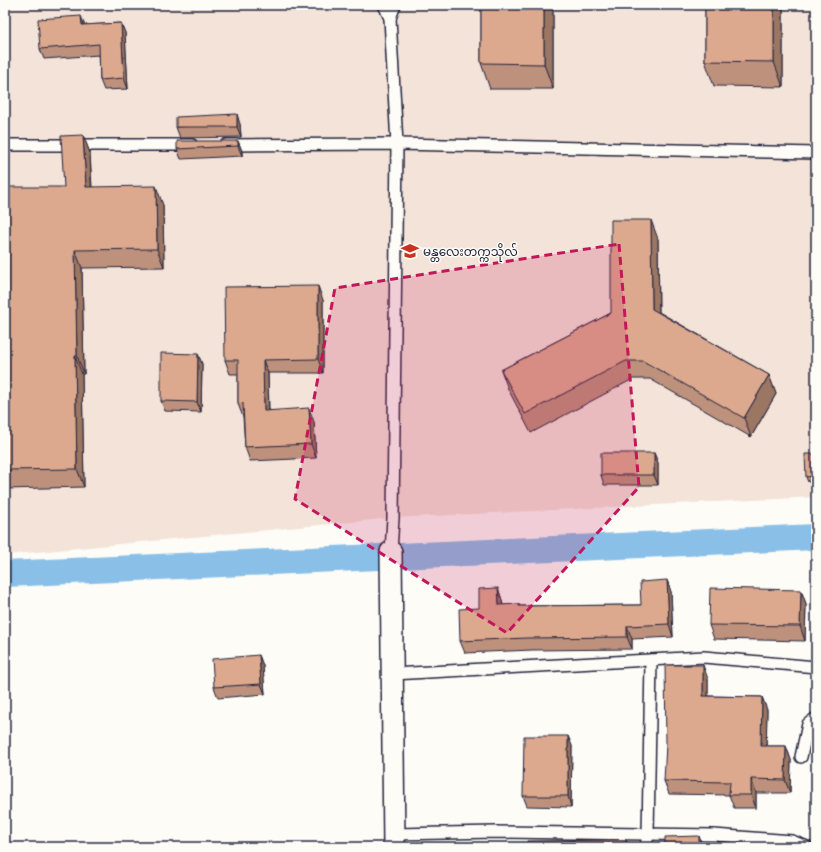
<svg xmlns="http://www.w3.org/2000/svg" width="821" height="852" viewBox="0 0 821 852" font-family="Mali,'Noto Sans Myanmar',sans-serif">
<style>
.built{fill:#f3e3d8}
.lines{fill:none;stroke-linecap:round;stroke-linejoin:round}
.canal{stroke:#8ac0e8;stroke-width:26}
.lane-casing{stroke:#22223b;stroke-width:14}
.street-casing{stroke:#22223b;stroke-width:24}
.lane{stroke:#fdfcf7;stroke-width:11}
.street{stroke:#fdfcf7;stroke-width:21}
.wall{fill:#bd917b;stroke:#22223b}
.shaded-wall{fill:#9a7664;stroke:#22223b}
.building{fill:#dca98f;stroke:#22223b}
.marked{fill:#c2185b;fill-opacity:0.2;stroke:#c2185b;stroke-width:3;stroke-dasharray:8 5;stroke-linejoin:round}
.labels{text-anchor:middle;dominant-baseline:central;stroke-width:3;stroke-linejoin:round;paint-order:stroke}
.poi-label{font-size:12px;fill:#22223b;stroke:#fdfcf7;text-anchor:start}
</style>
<rect width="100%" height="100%" fill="#fdfcf7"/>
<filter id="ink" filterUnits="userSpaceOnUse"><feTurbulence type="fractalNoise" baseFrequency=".025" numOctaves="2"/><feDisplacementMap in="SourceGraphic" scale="8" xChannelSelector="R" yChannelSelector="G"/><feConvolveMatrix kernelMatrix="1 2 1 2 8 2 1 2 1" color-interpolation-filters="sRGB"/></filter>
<g filter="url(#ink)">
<!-- built -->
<path class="built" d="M 5,5 L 816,5 L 816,497 L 393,518 L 5,555 Z"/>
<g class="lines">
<!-- canal -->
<path class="canal" d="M 5,574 L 816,537"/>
<!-- lane casing -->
<g class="lane-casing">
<g id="lane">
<path d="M 384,5 L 390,18 L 395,5"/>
<path d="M 390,18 L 397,144 L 393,518 L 391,552"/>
<path d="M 5,145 L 192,145"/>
<path d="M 226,145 L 397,144 L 816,153"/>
<path d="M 393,674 L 704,657 L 816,667"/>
<path d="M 801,757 L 808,724 L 816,718"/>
<path d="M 394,834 L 496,832 L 714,835 L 792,841 L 807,847"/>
<path d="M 646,847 L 648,834 L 651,660"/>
</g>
</g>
<!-- street casing -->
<g class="street-casing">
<path id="street" d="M 391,552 L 394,847"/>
</g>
<!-- lane -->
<use href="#lane" class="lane"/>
<!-- street -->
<use href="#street" class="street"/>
</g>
<!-- wall -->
<g class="wall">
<path d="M 481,5 L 553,5 L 553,89 L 490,89 L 481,63 Z"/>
<path d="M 705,5 L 783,5 L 783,87 L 714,86 L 705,61 Z"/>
<path d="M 121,23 L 125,33 L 128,89 L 104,90 L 100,80 L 99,55 L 44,59 L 40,49 L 84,25 Z"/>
<path d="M 240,124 L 241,137 L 180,138 L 176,127 Z"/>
<path d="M 83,135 L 90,153 L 92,187 L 163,205 L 164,267 L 82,268 L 84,374 L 82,374 L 84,487 L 5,489 L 5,285 L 8,285 L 64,187 Z"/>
<path d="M 238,141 L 242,151 L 242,156 L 181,159 L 177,149 Z"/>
<path d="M 658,239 L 659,312 L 769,375 L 776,394 L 751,437 L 650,379 L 633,379 L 531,433 L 508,389 L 501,370 L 611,313 Z"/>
<path d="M 323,300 L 323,373 L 268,373 L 269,410 L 314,422 L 316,458 L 250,461 L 245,447 L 243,417 L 238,404 L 238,374 L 230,374 L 225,360 Z"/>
<path d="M 198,354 L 202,364 L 201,412 L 165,411 L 161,401 Z"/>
<path d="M 654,453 L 658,463 L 658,485 L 604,485 L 601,475 Z"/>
<path d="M 816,454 L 816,481 L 808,482 L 806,477 Z"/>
<path d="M 667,580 L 671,592 L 673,637 L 632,639 L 632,649 L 532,650 L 465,653 L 460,641 L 479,608 L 498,588 L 502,600 L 503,605 L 519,604 L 519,606 L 641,605 Z"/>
<path d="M 801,590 L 806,604 L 805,641 L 714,639 L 709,625 Z"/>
<path d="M 259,655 L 263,666 L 265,694 L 218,698 L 214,687 Z"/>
<path d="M 708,679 L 708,696 L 762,697 L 767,710 L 766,746 L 786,746 L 791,760 L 790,793 L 756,793 L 756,808 L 734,808 L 729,795 L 669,794 L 664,781 Z"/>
<path d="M 568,736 L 572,746 L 571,807 L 527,806 L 523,796 Z"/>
</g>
<!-- shaded-wall -->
<g class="shaded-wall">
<path d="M 544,5 L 553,5 L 553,89 L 544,64 Z"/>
<path d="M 774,5 L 783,5 L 783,87 L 774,62 Z"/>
<path d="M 81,16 L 85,26 L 82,25 Z"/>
<path d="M 121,23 L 125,33 L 128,89 L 124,78 Z"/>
<path d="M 237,114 L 240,124 L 241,137 L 237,127 Z"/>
<path d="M 83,135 L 90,153 L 92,205 L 86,187 Z"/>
<path d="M 238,141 L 242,151 L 242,156 L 238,146 Z"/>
<path d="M 156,186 L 163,205 L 164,267 L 157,249 Z"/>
<path d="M 651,220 L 658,239 L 659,327 L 652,309 Z"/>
<path d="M 75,250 L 82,268 L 84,374 L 77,356 Z"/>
<path d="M 318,286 L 323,300 L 323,373 L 318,359 Z"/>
<path d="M 198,354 L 202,364 L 201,412 L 197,402 Z"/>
<path d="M 75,356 L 82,374 L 84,487 L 77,469 Z"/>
<path d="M 263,360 L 268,373 L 269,424 L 264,411 Z"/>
<path d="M 769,375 L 776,394 L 751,437 L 744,418 Z"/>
<path d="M 309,408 L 314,422 L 316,458 L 311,444 Z"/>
<path d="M 654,453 L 658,463 L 658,485 L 654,475 Z"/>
<path d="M 667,580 L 671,592 L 673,637 L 669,624 Z"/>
<path d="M 498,588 L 502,600 L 503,617 L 499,605 Z"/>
<path d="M 801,590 L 806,604 L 805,641 L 800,626 Z"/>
<path d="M 627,626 L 632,639 L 632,649 L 627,637 Z"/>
<path d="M 259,655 L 263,666 L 265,694 L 261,684 Z"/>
<path d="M 703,665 L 708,679 L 708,710 L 703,696 Z"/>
<path d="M 762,697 L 767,710 L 766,760 L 761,746 Z"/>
<path d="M 568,736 L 572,746 L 571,807 L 568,796 Z"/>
<path d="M 786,746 L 791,760 L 790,793 L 785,780 Z"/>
<path d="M 751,779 L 756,793 L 756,808 L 751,795 Z"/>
<path d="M 699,836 L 703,847 L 699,847 Z"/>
<path d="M 626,840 L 629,847 L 626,847 Z"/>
</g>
<!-- building -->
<g class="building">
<path d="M 481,5 L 544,5 L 544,64 L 481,63 Z"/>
<path d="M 705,5 L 774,5 L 774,62 L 705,61 Z"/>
<path d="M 81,16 L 82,25 L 121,23 L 124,78 L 100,80 L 99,44 L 40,49 L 38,19 Z"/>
<path d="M 237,114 L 237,127 L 176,127 L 176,117 Z"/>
<path d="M 83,135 L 86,187 L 156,186 L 157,249 L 75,250 L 77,356 L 75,356 L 77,469 L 5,470 L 5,285 L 8,285 L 7,187 L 64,187 L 61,136 Z"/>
<path d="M 177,141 L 238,141 L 238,146 L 177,149 Z"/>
<path d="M 611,220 L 651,220 L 652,309 L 769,375 L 744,418 L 643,361 L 626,361 L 525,414 L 501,370 L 611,313 Z"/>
<path d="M 318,286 L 318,359 L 263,360 L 264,411 L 309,408 L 311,444 L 245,447 L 243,403 L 238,404 L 238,360 L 225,360 L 224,287 Z"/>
<path d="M 161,353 L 198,354 L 197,402 L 161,401 Z"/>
<rect x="601" y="453" width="53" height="22"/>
<path d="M 805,454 L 816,454 L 816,476 L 806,477 Z"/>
<path d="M 667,580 L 669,624 L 627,626 L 627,637 L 527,638 L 460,641 L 459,609 L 479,608 L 479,589 L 498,588 L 499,605 L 519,604 L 519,606 L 641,605 L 640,582 Z"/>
<path d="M 710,588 L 801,590 L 800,626 L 709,625 Z"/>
<path d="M 259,655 L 261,684 L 214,687 L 212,659 Z"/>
<path d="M 665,665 L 703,665 L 703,696 L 762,697 L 761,746 L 786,746 L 785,780 L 751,779 L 751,795 L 729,795 L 730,782 L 664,781 L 666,744 Z"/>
<path d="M 524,736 L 568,736 L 568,796 L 523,796 Z"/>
<path d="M 699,836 L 699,847 L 665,847 L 665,837 Z"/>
<path d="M 626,840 L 626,847 L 527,847 L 527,841 Z"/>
</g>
</g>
<!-- marked area -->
<path class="marked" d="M 619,244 L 639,487 L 507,633 L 295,499 L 335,288 Z"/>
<!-- icons -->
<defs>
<g id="university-bare" transform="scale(1.38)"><path d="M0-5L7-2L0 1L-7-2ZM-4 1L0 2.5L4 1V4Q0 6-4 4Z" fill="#c8321e" stroke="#fdfcf7" stroke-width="2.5" paint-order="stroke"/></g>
</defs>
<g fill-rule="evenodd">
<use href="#university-bare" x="410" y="251"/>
</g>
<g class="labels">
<!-- poi labels -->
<g class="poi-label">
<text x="423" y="251">မန္တလေးတက္ကသိုလ်</text>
</g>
</g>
<!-- margin -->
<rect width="821" height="852" fill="none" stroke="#fdfcf7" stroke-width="20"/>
<rect x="10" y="10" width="801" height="832" fill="none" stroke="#22223b" stroke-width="1.5" filter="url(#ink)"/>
</svg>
